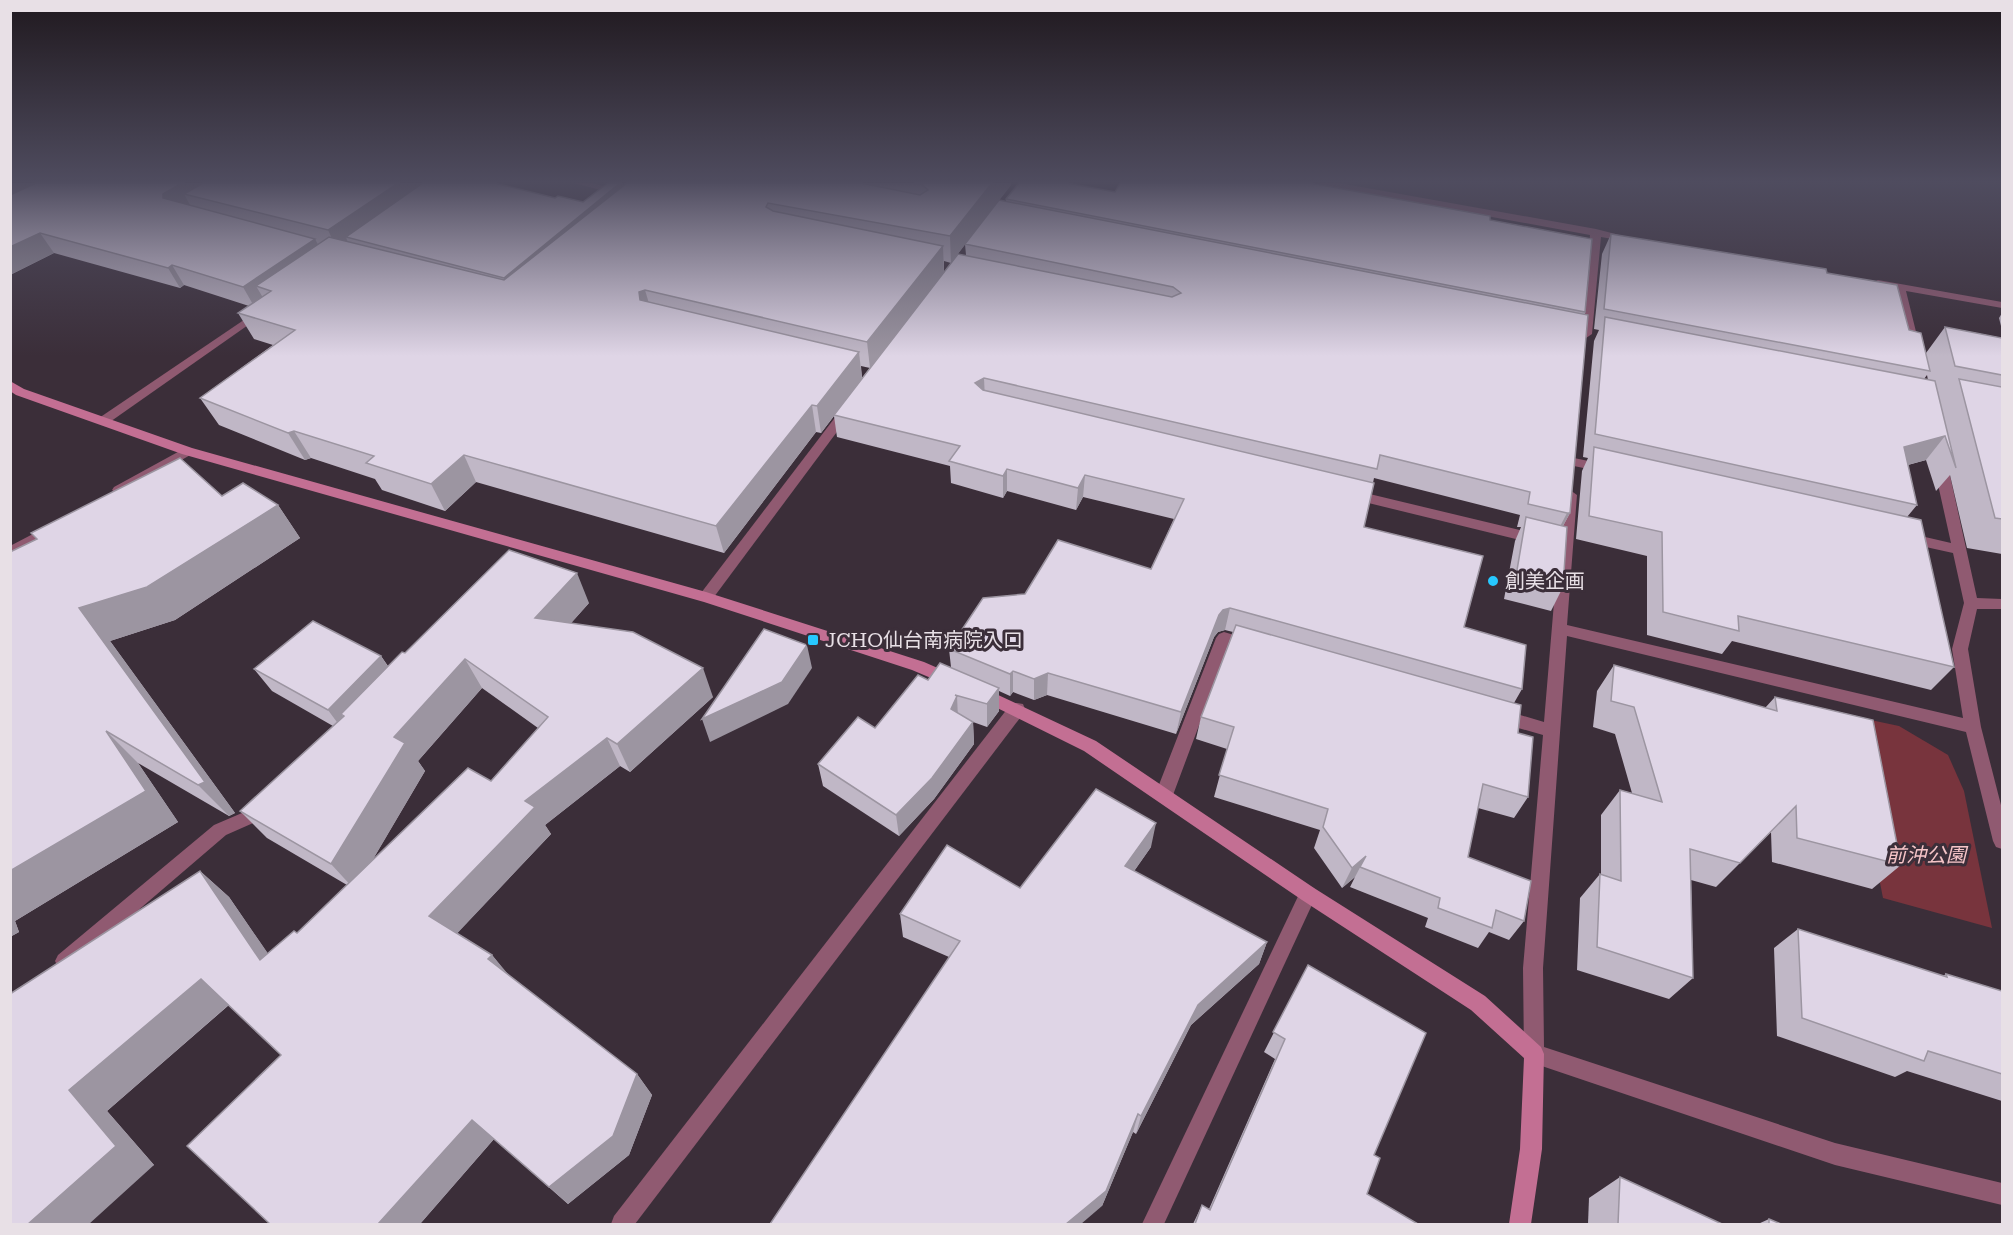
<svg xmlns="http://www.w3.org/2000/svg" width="2013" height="1235" viewBox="0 0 2013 1235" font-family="'Roboto Serif','Noto Sans JP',serif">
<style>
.green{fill:#78343d}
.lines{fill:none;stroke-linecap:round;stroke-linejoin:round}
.street{fill:#905a71;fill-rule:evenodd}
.secondary{fill:#c36f93;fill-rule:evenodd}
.wall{fill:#c0b7c6;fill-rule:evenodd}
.shaded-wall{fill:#9c95a1}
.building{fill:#dfd5e6;stroke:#9c95a1;stroke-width:1.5}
.poi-dot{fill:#27c8ff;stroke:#3b2e39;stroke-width:2}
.labels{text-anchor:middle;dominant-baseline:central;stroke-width:6;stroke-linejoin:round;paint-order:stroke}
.poi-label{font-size:20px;fill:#e8e0e6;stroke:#3b2e39;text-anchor:start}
.park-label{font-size:20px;font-style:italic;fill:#f5c4c7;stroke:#3b2e39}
</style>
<rect width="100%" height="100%" fill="#3b2e39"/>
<!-- green -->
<path class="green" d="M 1847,715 L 1899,726 L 1948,755 L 1964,791 L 1992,928 L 1883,898 Z"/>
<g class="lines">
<!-- street -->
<g class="street">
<path d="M 574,183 L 592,183 L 625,192 L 620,195 Z"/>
<path d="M 1319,183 L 1339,183 L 1596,229 L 1635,239 L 1630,242 L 1601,237 L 1592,334 L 1586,338 L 1580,334 L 1590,235 L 1324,186 Z"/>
<path d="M 1878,280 L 2002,302 L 2002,308 L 1906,291 L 1920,348 L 1914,352 L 1908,348 L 1894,289 L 1874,285 L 1872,283 Z"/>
<path d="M 260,309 L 264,310 L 264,314 L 107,424 L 99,424 L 97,421 L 99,418 Z"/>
<path d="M 847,406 L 853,410 L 851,413 L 711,601 L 701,601 L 699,597 L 701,593 L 843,407 Z"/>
<path d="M 187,447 L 194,451 L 192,454 L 124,493 L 119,495 L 112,490 L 114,487 Z"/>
<path d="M 1574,458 L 1608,465 L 1610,468 L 1603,472 L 1569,465 L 1567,462 L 1569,459 Z"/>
<path d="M 1940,458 L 1947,462 L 1977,598 L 2002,599 L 2002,609 L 1977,609 L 1968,649 L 1981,727 L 2002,809 L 2002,849 L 1996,847 L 1993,841 L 1966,732 L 1567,636 L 1543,968 L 1544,1047 L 1835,1143 L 2002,1183 L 2002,1205 L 1835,1165 L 1527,1061 L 1524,1054 L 1523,968 L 1543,735 L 1494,721 L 1492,716 L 1494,711 L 1500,709 L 1544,722 L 1563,495 L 1570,490 L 1577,495 L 1567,625 L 1963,718 L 1952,649 L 1964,603 L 1953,553 L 1903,542 L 1901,538 L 1908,533 L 1951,543 L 1933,462 Z"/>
<path d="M 1353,490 L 1536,534 L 1543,539 L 1536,544 L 1348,498 L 1346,495 L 1348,492 Z"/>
<path d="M 52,524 L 59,529 L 57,532 L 10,558 L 10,546 Z"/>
<path d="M 1224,632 L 1254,641 L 1257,645 L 1254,649 L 1249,651 L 1229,645 L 1173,795 L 1170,800 L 1164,802 L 1158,800 L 1155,795 L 1216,638 L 1219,634 Z"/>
<path d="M 1017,703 L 1023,704 L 1025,709 L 1023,714 L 635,1224 L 611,1224 L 614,1216 L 1011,704 Z"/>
<path d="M 265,803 L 271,805 L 274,810 L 271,815 L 226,835 L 72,967 L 65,970 L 58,967 L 55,961 L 58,955 L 214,825 Z"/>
<path d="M 1308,886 L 1314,888 L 1317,894 L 1164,1224 L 1142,1224 L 1302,888 Z"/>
</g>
<!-- secondary -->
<g class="secondary">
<path d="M 10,381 L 24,389 L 192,448 L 706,592 L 924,662 L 956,676 L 958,680 L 956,684 L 950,686 L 912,670 L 704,602 L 182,454 L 16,395 L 10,391 Z"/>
<path d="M 981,687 L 1096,741 L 1314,888 L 1485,996 L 1541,1047 L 1544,1054 L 1542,1149 L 1531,1224 L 1509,1224 L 1520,1149 L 1524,1058 L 1471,1010 L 1302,900 L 1084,751 L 975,697 L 973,693 L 975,689 Z"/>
</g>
</g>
<!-- wall -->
<g class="wall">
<path d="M 10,183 L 495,183 L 555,198 L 583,202 L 623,183 L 623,185 L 625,184 L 624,183 L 1011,183 L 1011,185 L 999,200 L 1006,202 L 1006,199 L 1115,192 L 1490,220 L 1585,312 L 1570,513 L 1563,526 L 1563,587 L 1551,611 L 1504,599 L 1515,541 L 1521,527 L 1517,527 L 1520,515 L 1374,478 L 1364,527 L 1464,627 L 1522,689 L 1514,703 L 1528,797 L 1514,818 L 1478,808 L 1468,857 L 1524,921 L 1509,940 L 1489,932 L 1478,948 L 1425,927 L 1428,918 L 1350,887 L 1355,877 L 1342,888 L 1314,848 L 1320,830 L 1214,797 L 1227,749 L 1196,739 L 1201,717 L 1233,632 L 1225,630 L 1218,632 L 1214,637 L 1176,734 L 1047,695 L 1034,700 L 1013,692 L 1010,696 L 999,691 L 999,711 L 987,727 L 973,722 L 974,744 L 934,799 L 899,836 L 823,786 L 818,764 L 875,728 L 928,680 L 951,667 L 949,649 L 1025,594 L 1151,569 L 1174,519 L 1083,497 L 1076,510 L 1007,491 L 1003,498 L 951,483 L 950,466 L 837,437 L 834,416 L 821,433 L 816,432 L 724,553 L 476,482 L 445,511 L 382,490 L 375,479 L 311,458 L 305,460 L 219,425 L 200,398 L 273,345 L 254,339 L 238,313 L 249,306 L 184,285 L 180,288 L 54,253 L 10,275 ZM 965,244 L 966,255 L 944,272 L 944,261 L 951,263 ZM 861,366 L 870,368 L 862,378 Z"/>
<path d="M 1611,234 L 1827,273 L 1909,330 L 1926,353 L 1945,327 L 2002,338 L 2002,554 L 1967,548 L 1950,475 L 1936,491 L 1926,460 L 1908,465 L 1917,505 L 1907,517 L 1954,667 L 1931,690 L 1732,641 L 1722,654 L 1647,635 L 1647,556 L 1576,539 L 1582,471 L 1588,458 L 1583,457 L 1594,341 L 1599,330 L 1594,329 L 1602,254 ZM 1927,375 L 1928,380 L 1924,379 Z"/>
<path d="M 2002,313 L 2002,330 L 1999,318 Z"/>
<path d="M 222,496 L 278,505 L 300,538 L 175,620 L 110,641 L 235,813 L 229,816 L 138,763 L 178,822 L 15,921 L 19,932 L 10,937 L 10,552 Z"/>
<path d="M 589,603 L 571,623 L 713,697 L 630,772 L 620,766 L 545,825 L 551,834 L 457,933 L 492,955 L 507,974 L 637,1074 L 652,1095 L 629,1155 L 568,1204 L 494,1139 L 420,1224 L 270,1224 L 281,1055 L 229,1005 L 107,1111 L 154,1165 L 10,1224 L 200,871 L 229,897 L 268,954 L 297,933 L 347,885 L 267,838 L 240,811 L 333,726 L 272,691 L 254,669 L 381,656 L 388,666 L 405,653 ZM 482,688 L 538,728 L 491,781 L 373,859 L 425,771 L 418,761 Z"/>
<path d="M 1614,665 L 1765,708 L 1775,697 L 1901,865 L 1872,889 L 1772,862 L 1771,832 L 1716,887 L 1691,880 L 1693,978 L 1669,999 L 1577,970 L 1580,898 L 1600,874 L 1601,875 L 1601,815 L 1620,790 L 1632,793 L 1615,734 L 1593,727 L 1597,691 Z"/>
<path d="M 1151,847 L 1134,871 L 1267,942 L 1259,964 L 1191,1025 L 1136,1134 L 1133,1132 L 1102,1206 L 949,957 L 903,937 L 900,914 L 1020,888 Z"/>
<path d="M 1798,929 L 1943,976 L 1946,974 L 2002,991 L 2002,1101 L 1907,1071 L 1895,1077 L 1777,1036 L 1774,948 Z"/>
<path d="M 1308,965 L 1374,1155 L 1367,1194 L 1418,1224 L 1193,1224 L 1202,1205 L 1209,1209 L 1275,1059 L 1264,1052 Z"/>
<path d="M 1620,1177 L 1722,1224 L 1588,1224 L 1589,1198 Z"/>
<path d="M 1769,1219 L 1781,1224 L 1758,1224 Z"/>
</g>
<!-- shaded-wall -->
<g class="shaded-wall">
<path d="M 16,183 L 28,183 L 38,198 L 10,212 L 10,185 Z"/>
<path d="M 182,183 L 224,183 L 184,194 L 190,205 L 175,214 L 163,198 L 163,194 Z"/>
<path d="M 398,183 L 434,183 L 346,237 L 348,243 L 338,251 L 328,230 Z"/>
<path d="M 620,183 L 623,183 L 627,198 L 510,296 L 504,278 Z"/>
<path d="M 992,183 L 1011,183 L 1011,185 L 951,263 L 950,236 Z"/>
<path d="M 40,233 L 54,253 L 10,275 L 10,247 Z"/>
<path d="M 315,239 L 326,259 L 256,286 L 265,301 L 255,308 L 243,287 Z"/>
<path d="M 943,246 L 944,272 L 870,368 L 867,342 Z"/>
<path d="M 172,265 L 184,285 L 180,288 L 168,268 Z"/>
<path d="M 645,290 L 653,317 L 640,300 L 639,292 Z"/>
<path d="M 859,352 L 862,379 L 821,433 L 817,406 Z"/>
<path d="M 984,378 L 985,400 L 975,383 Z"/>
<path d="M 812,405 L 816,432 L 724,553 L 716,526 Z"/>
<path d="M 294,431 L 311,458 L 305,460 L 288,433 Z"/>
<path d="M 1945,436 L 1926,460 L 1885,471 L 1904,447 Z"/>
<path d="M 464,455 L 476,482 L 445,511 L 431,484 Z"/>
<path d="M 1007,469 L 1007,491 L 1003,498 L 1003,476 Z"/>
<path d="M 1085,475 L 1083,497 L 1076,510 L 1078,488 Z"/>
<path d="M 278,505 L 300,538 L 175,620 L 110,641 L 235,813 L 229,816 L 198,785 L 79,608 Z"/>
<path d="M 1567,513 L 1570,513 L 1558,535 L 1555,536 Z"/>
<path d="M 577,573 L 589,603 L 549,648 L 535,618 Z"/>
<path d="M 1230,608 L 1225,630 L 1218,632 L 1214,637 L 1176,734 L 1181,712 L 1219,615 L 1223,610 Z"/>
<path d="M 807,645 L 812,668 L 788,704 L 710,742 L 702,719 Z"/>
<path d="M 381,656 L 396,679 L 341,714 L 351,727 L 345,733 L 328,710 Z"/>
<path d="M 465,659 L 482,688 L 418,761 L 425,771 L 355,890 L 331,864 L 394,737 Z"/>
<path d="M 703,668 L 713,697 L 630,772 L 617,744 Z"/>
<path d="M 1013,671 L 1013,692 L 1010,696 L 1010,674 Z"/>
<path d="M 1048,673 L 1047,695 L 1034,700 L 1034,679 Z"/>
<path d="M 999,688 L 999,711 L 987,727 L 987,704 Z"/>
<path d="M 957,696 L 958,718 L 951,709 Z"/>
<path d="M 973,722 L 974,744 L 934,799 L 899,836 L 896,815 Z"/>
<path d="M 106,731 L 138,763 L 178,822 L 15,921 L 19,932 L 10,937 L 10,871 Z"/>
<path d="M 607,738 L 620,766 L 545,825 L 551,834 L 450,941 L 429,916 L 525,801 Z"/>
<path d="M 1156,823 L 1151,847 L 1121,890 L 1125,866 Z"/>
<path d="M 1366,856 L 1355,877 L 1342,888 L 1352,868 Z"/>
<path d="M 200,871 L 229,897 L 289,984 L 260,960 Z"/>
<path d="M 1267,942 L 1259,964 L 1191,1025 L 1136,1134 L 1141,1116 L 1198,1005 Z"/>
<path d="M 492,955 L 512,979 L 488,959 Z"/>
<path d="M 201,979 L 232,1002 L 107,1111 L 154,1165 L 89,1224 L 28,1224 L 69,1090 Z"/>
<path d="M 637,1074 L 652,1095 L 629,1155 L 568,1204 L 549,1187 Z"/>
<path d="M 1138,1114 L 1133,1132 L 1102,1206 L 1081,1224 L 1066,1224 Z"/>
<path d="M 472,1120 L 494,1139 L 420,1224 L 378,1224 Z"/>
</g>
<!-- building -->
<g class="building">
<path d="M 36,183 L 182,183 L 163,194 L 163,198 L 315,239 L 243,287 L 172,265 L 168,268 L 40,233 L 10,247 L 10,195 Z"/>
<path d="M 203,183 L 398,183 L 328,230 L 184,194 Z"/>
<path d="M 423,183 L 495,183 L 555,198 L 558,196 L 583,202 L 608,183 L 620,183 L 504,278 L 346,237 Z"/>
<path d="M 627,183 L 861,183 L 920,195 L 928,190 L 921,184 L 914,183 L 992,183 L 950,236 L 768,203 L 766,207 L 773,211 L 943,246 L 867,342 L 645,290 L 639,292 L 640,300 L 859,352 L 817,406 L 812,405 L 716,526 L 464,455 L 431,484 L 366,463 L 374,456 L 294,431 L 288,433 L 200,398 L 295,330 L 238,313 L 271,291 L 256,286 L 329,237 L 504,280 Z"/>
<path d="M 1019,183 L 1067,183 L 1115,192 L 1120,183 L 1310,183 L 1490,216 L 1490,220 L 1592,239 L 1585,312 L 1006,199 Z"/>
<path d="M 999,200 L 1588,315 L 1570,513 L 1567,513 L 1528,504 L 1530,492 L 1380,455 L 1377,469 L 984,378 L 975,383 L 983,390 L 1374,483 L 1364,527 L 1483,556 L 1464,627 L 1526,645 L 1522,689 L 1230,608 L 1223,610 L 1219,615 L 1181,712 L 1048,673 L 1034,679 L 1013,671 L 1010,674 L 949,649 L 983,598 L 1025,594 L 1058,540 L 1151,569 L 1184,499 L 1085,475 L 1078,488 L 1007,469 L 1003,476 L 949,461 L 960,446 L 834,415 L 958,254 L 1172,297 L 1181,293 L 1173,287 L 965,244 Z"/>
<path d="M 1611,234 L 1826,269 L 1827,273 L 1897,285 L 1909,330 L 1921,333 L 1930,371 L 1604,309 Z"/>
<path d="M 1605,317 L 1935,381 L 1956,468 L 1945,436 L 1904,447 L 1917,505 L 1595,434 Z"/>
<path d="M 1945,327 L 2002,338 L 2002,375 L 1955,366 Z"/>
<path d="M 1959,379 L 2002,387 L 2002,519 L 1995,518 Z"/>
<path d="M 1594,447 L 1921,520 L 1954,667 L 1738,616 L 1739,631 L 1663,612 L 1662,532 L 1589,516 Z"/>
<path d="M 180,458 L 222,496 L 243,483 L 278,505 L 147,587 L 79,608 L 205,782 L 198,785 L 106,731 L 146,791 L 10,871 L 10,552 L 37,539 L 31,533 Z"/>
<path d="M 1526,517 L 1567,527 L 1563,587 L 1516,576 Z"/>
<path d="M 509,550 L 577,573 L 535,618 L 633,632 L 703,668 L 617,744 L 607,738 L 525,801 L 535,807 L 429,916 L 492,955 L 488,959 L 637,1074 L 613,1136 L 549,1187 L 472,1120 L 378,1224 L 270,1224 L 187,1146 L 281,1055 L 201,979 L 69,1090 L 116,1146 L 28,1224 L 10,1224 L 10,994 L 200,871 L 260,960 L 294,931 L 297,933 L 468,768 L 491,781 L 548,717 L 465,659 L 394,737 L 405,743 L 331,864 L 240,811 L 344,716 L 341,714 L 402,652 L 405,653 Z"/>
<path d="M 313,621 L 381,656 L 328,710 L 254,669 Z"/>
<path d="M 1236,625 L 1521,705 L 1518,733 L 1533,737 L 1528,797 L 1483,784 L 1468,857 L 1531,881 L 1524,921 L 1496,910 L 1492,928 L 1438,908 L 1440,898 L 1360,867 L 1366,856 L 1352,868 L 1323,827 L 1328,809 L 1219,775 L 1234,727 L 1201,717 Z"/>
<path d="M 764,629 L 807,645 L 782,682 L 702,719 Z"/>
<path d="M 940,663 L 999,688 L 987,704 L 955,695 L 957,696 L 951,709 L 973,722 L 932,778 L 896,815 L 818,764 L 858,717 L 875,728 L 918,675 L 928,680 Z"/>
<path d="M 1614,665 L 1777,711 L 1775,697 L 1873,720 L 1901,865 L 1797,838 L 1796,806 L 1740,863 L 1690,849 L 1693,978 L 1597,947 L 1600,874 L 1621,881 L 1620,790 L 1662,802 L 1634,707 L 1611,701 Z"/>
<path d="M 1096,789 L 1156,823 L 1125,866 L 1267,942 L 1198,1005 L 1141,1116 L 1138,1114 L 1106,1191 L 1066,1224 L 770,1224 L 960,941 L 900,914 L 947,845 L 1020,888 Z"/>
<path d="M 1798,929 L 1947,977 L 1946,974 L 2002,991 L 2002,1074 L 1928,1051 L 1924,1061 L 1802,1018 Z"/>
<path d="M 1308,965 L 1426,1033 L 1374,1155 L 1380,1158 L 1367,1194 L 1418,1224 L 1195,1224 L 1202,1205 L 1210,1210 L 1285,1039 L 1273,1032 Z"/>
<path d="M 1620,1177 L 1722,1224 L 1618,1224 Z"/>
<path d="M 1769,1219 L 1781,1224 L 1769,1224 Z"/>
</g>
<!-- sky -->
<linearGradient id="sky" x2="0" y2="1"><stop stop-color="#20191f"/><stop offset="0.51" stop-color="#4f4c5f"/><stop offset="1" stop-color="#4f4c5f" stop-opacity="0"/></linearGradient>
<rect width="2013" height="356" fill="url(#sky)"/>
<!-- markers -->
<g class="poi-dot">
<circle cx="1493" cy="581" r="6"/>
<rect x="807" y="634" width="12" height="12" rx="3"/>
</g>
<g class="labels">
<!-- poi labels -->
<g class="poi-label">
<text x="1505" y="581">創美企画</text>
<text x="825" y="640">JCHO仙台南病院入口</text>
</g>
<!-- park labels -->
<g class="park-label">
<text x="1926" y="855">前沖公園</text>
</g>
</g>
<!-- border -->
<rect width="2013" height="1235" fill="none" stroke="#e8e0e6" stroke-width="24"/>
</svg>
